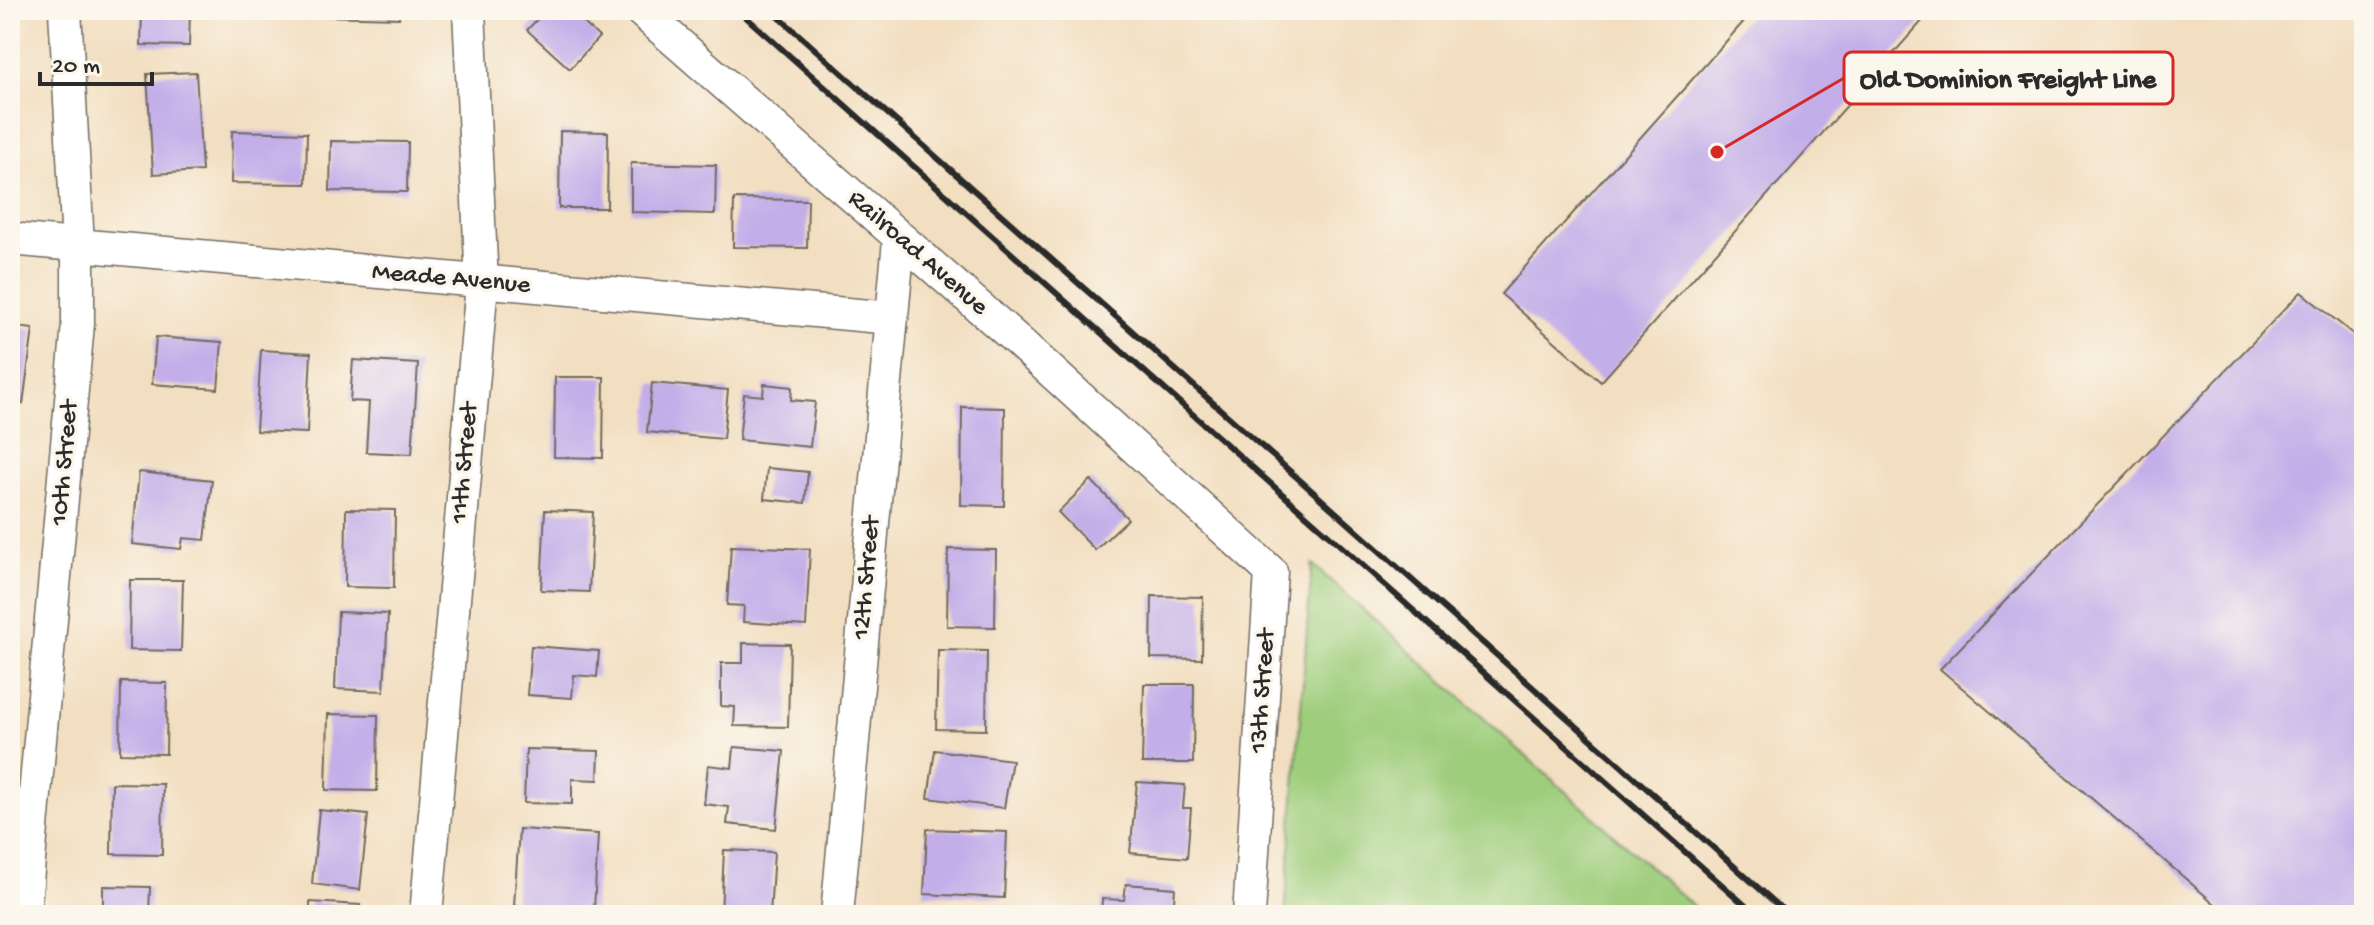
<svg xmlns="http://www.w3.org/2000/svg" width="2374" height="925" viewBox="0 0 2374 925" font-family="'Gochi Hand',sans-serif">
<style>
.green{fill:#9ecd7c;stroke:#647c54;stroke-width:2}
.building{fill:#c3aee9}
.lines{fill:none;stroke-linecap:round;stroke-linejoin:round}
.street-casing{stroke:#716a5f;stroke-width:35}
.street{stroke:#fff;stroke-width:32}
.rail{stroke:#2b2b2b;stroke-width:6}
.labels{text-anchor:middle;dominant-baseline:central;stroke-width:7;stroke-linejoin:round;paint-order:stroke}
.street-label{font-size:26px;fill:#2b2b2b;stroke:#fbf7ec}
.leader{fill:none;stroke:#d62828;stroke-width:3}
.callout-dot{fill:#d62828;stroke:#fbf7ec;stroke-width:3}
.callout{fill:#fbf7ec;stroke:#d62828;stroke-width:3}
.callout-label{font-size:28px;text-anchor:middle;font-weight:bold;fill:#2b2b2b}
</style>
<rect width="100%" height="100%" fill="#fbf7ec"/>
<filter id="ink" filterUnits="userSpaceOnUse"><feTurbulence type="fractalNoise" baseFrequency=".0125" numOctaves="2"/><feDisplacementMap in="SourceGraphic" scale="16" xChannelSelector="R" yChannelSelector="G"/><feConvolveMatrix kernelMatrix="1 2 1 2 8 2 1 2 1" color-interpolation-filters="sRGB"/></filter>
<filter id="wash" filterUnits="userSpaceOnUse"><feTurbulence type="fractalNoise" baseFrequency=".006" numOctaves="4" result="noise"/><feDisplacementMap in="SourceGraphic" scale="32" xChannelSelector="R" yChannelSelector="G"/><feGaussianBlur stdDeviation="1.8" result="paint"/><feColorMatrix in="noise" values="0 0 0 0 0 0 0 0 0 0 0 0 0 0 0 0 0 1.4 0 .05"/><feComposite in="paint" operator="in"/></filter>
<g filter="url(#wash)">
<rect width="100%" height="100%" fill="#f2dec0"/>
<!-- green -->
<path class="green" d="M 1312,564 L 1703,915 L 1285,915 Z"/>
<g id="blocks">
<!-- building -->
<g class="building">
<path d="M 142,10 L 190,10 L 189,46 L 141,45 Z"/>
<path d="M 322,10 L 399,10 L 399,18 L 322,16 Z"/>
<path d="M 546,10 L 570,10 L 599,37 L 570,69 L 527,30 Z"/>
<path d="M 1754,10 L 1932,10 L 1601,382 L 1501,294 Z"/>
<path d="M 196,72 L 202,171 L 153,174 L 147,74 Z"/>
<path d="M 232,131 L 307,133 L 306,184 L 231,183 Z"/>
<path d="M 560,131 L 608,132 L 607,208 L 559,208 Z"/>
<path d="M 331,141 L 408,142 L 407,192 L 330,191 Z"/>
<path d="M 631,163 L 716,165 L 715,214 L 631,212 Z"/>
<path d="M 734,199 L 808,200 L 807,248 L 733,247 Z"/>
<path d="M 2301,292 L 2364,343 L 2364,915 L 2228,915 L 1940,669 Z"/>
<path d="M 10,326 L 33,329 L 23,404 L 10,402 Z"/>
<path d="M 156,337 L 222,342 L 218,389 L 152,384 Z"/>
<path d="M 261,350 L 311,353 L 307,433 L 256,431 Z"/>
<path d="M 353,360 L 418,364 L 412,454 L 366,452 L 369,402 L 350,401 Z"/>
<path d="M 555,377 L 604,377 L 603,458 L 554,457 Z"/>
<path d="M 652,383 L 728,390 L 723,439 L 647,432 Z"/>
<path d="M 764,384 L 792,387 L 791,400 L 815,402 L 810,447 L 739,440 L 744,394 L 763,396 Z"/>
<path d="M 962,407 L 1005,408 L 1004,506 L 961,505 Z"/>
<path d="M 767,468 L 808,472 L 805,503 L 764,499 Z"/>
<path d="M 139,472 L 212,480 L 205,540 L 183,538 L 181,549 L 132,544 Z"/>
<path d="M 1091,480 L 1128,519 L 1095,550 L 1058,512 Z"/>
<path d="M 346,509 L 395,510 L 394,588 L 345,587 Z"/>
<path d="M 545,510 L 593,512 L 589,592 L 541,590 Z"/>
<path d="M 731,546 L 810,549 L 806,626 L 743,622 L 744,606 L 727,605 Z"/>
<path d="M 948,549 L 996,550 L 995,627 L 947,626 Z"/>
<path d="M 130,580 L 183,580 L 181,651 L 129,650 Z"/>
<path d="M 1152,596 L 1203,597 L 1202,659 L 1151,658 Z"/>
<path d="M 338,612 L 388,614 L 384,691 L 335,689 Z"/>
<path d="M 743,643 L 790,644 L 788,727 L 734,726 L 735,707 L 721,706 L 721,663 L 743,663 Z"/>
<path d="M 531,646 L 599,651 L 597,677 L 574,675 L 572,698 L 527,695 Z"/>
<path d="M 938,650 L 987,651 L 986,730 L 936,729 Z"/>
<path d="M 121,682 L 167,683 L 166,754 L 120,753 Z"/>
<path d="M 1144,684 L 1194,684 L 1193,763 L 1142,763 Z"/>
<path d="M 328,714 L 378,715 L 377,791 L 326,790 Z"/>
<path d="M 734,747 L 784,751 L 776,829 L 727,824 L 729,807 L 704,804 L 708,765 L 732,768 Z"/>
<path d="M 526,749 L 599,751 L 598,780 L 572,779 L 572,804 L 524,803 Z"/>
<path d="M 935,750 L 1012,760 L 1004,808 L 928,798 Z"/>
<path d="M 1137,782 L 1185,785 L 1183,808 L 1191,808 L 1187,858 L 1130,853 Z"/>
<path d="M 112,783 L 163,784 L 162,855 L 111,854 Z"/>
<path d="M 319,810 L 368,815 L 360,890 L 312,884 Z"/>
<path d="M 519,829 L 598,834 L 594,910 L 514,906 Z"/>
<path d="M 927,829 L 1007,832 L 1004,898 L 924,894 Z"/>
<path d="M 724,850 L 774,852 L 770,915 L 721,915 Z"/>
<path d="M 1126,884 L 1175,888 L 1173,915 L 1101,915 L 1102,899 L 1124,900 Z"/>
<path d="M 103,886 L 150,887 L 149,915 L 103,915 Z"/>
<path d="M 310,902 L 360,905 L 359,915 L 310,915 Z"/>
</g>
</g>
</g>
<g filter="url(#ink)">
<use href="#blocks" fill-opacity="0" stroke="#716a5f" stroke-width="2"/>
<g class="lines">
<!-- street casing -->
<g class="street-casing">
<g id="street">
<path d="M 640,10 L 1018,341 L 1271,572 L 1249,915"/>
<path d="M 10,239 L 892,318"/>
<path d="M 24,915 L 78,324 L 78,245 L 65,10"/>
<path d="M 426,915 L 482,284 L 469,10"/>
<path d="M 837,915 L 899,240"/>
</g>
</g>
<!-- street -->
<use href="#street" class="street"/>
<!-- rail -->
<g class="rail">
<path d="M 738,10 L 1756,915"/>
<path d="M 771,10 L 1789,915"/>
</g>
</g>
</g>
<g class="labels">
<!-- street labels -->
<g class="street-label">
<text transform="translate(917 254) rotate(41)">Railroad Avenue</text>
<text transform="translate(451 280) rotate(5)">Meade Avenue</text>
<text transform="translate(66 463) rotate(-85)">10th Street</text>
<text transform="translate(466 463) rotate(-85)">11th Street</text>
<text transform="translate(868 578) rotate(-85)">12th Street</text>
<text transform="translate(1264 691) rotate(-86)">13th Street</text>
</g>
</g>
<!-- callouts -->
<path class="leader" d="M1717 152L1844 78"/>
<circle class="callout-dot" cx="1717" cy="152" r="8"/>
<rect class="callout" x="1844" y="52" width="329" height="52" rx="8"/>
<g class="callout-label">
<text x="2008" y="87">Old Dominion Freight Line</text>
</g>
<!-- margin -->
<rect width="2374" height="925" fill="none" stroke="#fbf7ec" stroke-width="40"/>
<!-- scale -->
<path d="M40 72v12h112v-12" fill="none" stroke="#2b2b2b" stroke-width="4"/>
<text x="52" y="72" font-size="24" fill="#2b2b2b" stroke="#fbf7ec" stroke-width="6" paint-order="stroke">20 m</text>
</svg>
